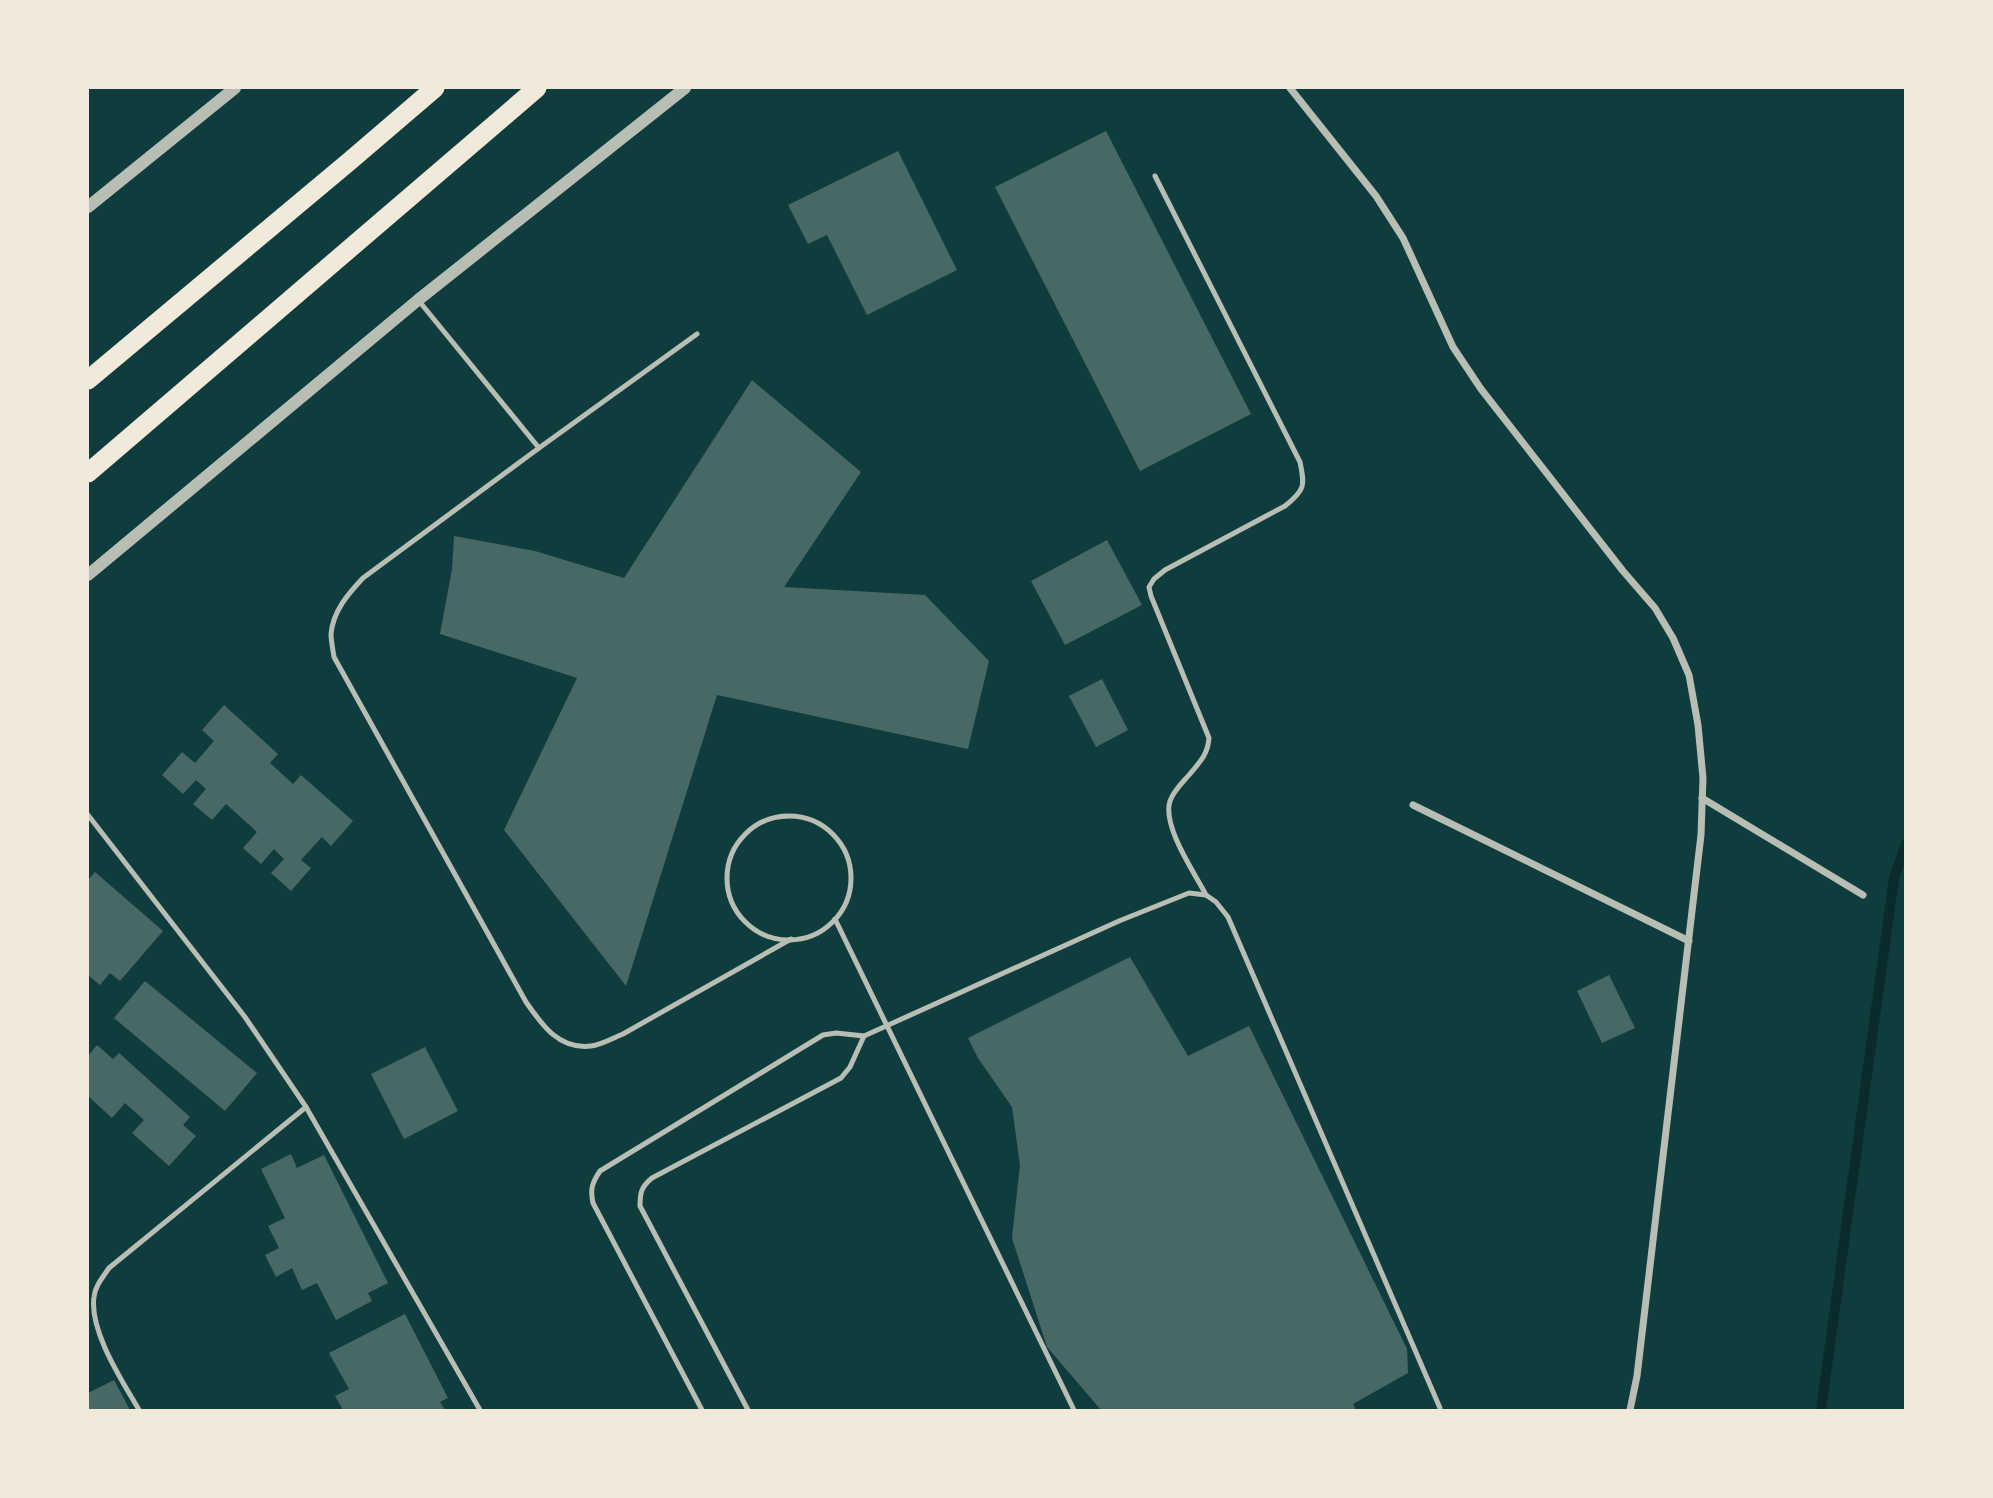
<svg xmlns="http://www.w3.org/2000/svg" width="1993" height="1498" viewBox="0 0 1993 1498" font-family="'Noto Sans',sans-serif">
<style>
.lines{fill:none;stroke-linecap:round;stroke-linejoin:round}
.stream{stroke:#0a2a2b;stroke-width:10}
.building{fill:#486865}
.service{stroke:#b8beb3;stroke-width:5}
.minor{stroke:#b8beb3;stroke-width:7}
.tertiary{stroke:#b8beb3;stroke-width:12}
.trunk{stroke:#f1e9da;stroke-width:19}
</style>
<rect width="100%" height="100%" fill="#0f3d3e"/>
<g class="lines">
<!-- stream -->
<path class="stream" d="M 1821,1410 L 1894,878 L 1906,844"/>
</g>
<!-- building -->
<g class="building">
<path d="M 1106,131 L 1251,414 L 1140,471 L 995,187 Z"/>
<path d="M 898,151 L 957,270 L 867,315 L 827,235 L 808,244 L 788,205 Z"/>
<path d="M 752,380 L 861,472 L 784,587 L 925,595 L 989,661 L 968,749 L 717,695 L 626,986 L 504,830 L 577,678 L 440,634 L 452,569 L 454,536 L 535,551 L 624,578 Z"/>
<path d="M 1107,540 L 1142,605 L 1065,645 L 1031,581 Z"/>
<path d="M 1102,679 L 1128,730 L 1096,747 L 1069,696 Z"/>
<path d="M 224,705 L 278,754 L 270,763 L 293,784 L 301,775 L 353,821 L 331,846 L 322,837 L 301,860 L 311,868 L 291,891 L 271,873 L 284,859 L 274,849 L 261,864 L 243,848 L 257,832 L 226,804 L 212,820 L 193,804 L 206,789 L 196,780 L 183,794 L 162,775 L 182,752 L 195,763 L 214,741 L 202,730 Z"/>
<path d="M 95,872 L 163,931 L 120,981 L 110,973 L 100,985 L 88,975 L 88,877 L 89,879 Z"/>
<path d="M 1130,957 L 1188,1056 L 1249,1026 L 1407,1349 L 1408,1373 L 1353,1404 L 1356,1410 L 1101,1410 L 1047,1347 L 1012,1238 L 1020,1165 L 1012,1107 L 978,1058 L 968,1038 Z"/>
<path d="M 1609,975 L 1635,1028 L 1602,1043 L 1577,991 Z"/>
<path d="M 145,981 L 257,1073 L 225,1111 L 114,1018 Z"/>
<path d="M 97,1045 L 113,1059 L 119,1053 L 190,1117 L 183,1125 L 196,1136 L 169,1166 L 132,1133 L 144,1120 L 125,1103 L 112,1118 L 88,1096 L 88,1056 Z"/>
<path d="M 425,1047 L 458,1111 L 404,1139 L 371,1074 Z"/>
<path d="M 291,1154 L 297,1168 L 324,1155 L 388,1283 L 368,1293 L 372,1301 L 336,1320 L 317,1283 L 302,1290 L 292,1268 L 276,1277 L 265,1255 L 279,1248 L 268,1226 L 285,1218 L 261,1169 Z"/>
<path d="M 405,1314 L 448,1398 L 440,1402 L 445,1410 L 343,1410 L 335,1396 L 349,1389 L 329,1353 Z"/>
<path d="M 114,1380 L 130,1410 L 88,1410 L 88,1393 Z"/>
</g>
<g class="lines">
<!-- service -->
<g class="service">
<path d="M 1155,176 L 1300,462 C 1305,486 1305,490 1285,506 L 1165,570 L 1154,579 L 1149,587 L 1151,596 L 1209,738 C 1208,754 1200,762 1189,775 C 1182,783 1174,790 1170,801 C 1162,826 1194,872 1206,895"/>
<path d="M 419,301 L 539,448"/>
<path d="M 697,334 L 539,448 L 363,578 C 348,594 333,611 331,634 C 331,641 333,650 334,657 L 526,1002 C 542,1025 559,1050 591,1046 C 601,1045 613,1038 623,1034 L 791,939"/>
<path d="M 88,815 L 245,1017 L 306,1107 L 480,1410"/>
<circle cx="789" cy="878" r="62"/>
<path d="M 835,919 L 1074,1410"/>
<path d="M 864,1036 L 1119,921 L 1189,893 L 1206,895 L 1216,902 L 1228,917 L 1440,1408"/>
<path d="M 139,1410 C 123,1382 89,1331 94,1297 C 95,1286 103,1277 109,1268 L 306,1107"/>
<path d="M 702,1410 L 593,1203 C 590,1189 592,1183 600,1171 L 823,1035 L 836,1033 L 864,1036 L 850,1067 L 841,1078 L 652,1178 C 641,1187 640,1193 640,1206 L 748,1410"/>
</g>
<!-- minor -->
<g class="minor">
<path d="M 1290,88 L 1376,196 L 1403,238 L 1453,347 L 1481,389 L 1623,571 L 1655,608 L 1673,638 L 1689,675 L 1698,725 L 1703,778 L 1701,835 L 1637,1376 L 1630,1410"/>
<path d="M 1702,798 L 1863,895"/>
<path d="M 1413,805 L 1689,941"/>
</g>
<!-- tertiary -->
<g class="tertiary">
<path d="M 88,207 L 235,88"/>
<path d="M 88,575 L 418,300 L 685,88"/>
</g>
<!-- trunk -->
<g class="trunk">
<path d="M 88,380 L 351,160 L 435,88"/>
<path d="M 88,473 L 537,88"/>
</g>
</g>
<!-- border -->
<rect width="1993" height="1498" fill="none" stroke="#f1e9da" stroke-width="178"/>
</svg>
